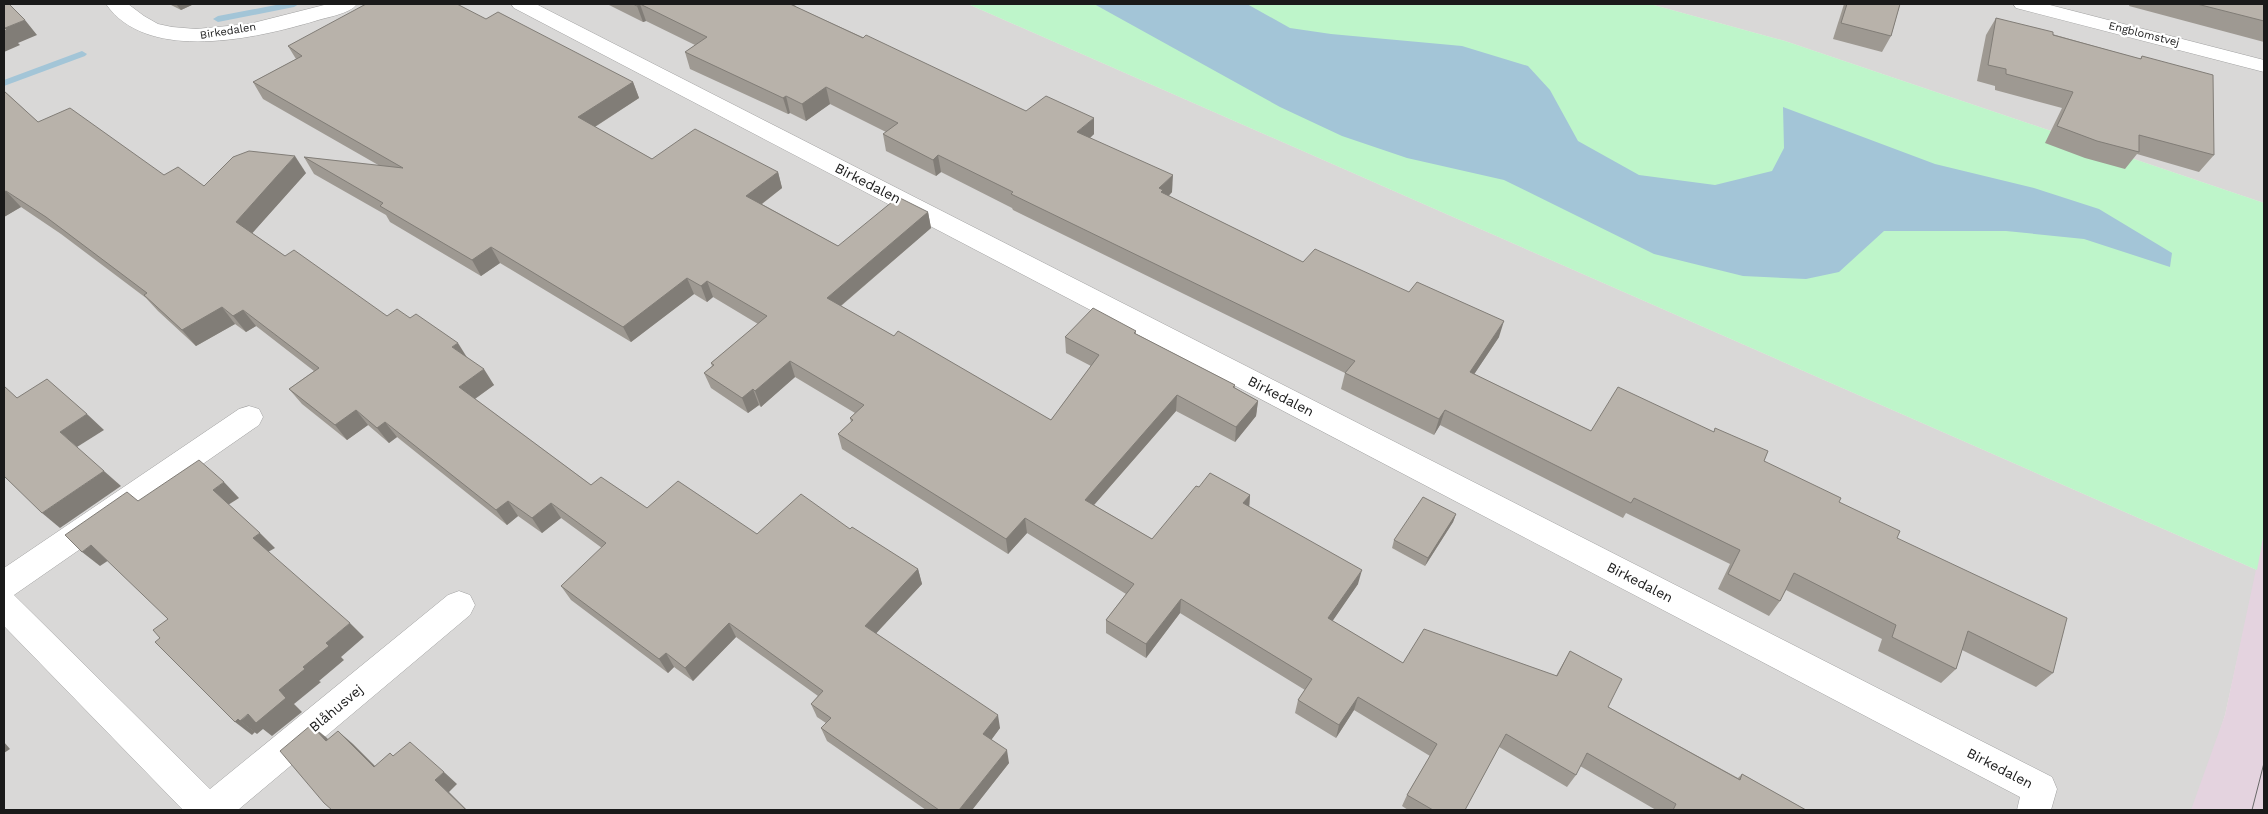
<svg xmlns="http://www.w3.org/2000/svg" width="2268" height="814" viewBox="0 0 2268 814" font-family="'Work Sans',sans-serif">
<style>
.residential{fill:#d9d8d7}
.industrial{fill:#e4d3df}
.park{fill:#bef5ca}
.water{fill:#a3c5d7}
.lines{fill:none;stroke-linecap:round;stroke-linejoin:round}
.stream{fill:#a3c5d7;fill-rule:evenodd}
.minor-casing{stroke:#a1a1a1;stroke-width:1}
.minor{fill:#fff;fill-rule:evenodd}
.tram{stroke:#686868;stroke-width:1}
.wall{fill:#9e9992}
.shaded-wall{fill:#817d77}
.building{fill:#b8b2aa;stroke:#817d77}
.labels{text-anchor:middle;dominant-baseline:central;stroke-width:4.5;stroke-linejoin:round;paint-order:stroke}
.far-street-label{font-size:11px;fill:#1a1a1a;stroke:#fff}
.street-label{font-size:14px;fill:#1a1a1a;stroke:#fff}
</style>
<rect width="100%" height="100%" fill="#ece9e0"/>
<!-- residential -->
<g class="residential">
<path d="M 4,4 L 968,4 L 2257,570 L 2225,715 L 2195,810 L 4,810 Z"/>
<path d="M 1650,4 L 2264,4 L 2264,203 L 1785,41 Z"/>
</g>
<!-- industrial -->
<path class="industrial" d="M 2264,532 L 2264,810 L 2191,810 L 2225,715 Z"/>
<!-- park -->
<path class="park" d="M 968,4 L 1650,4 L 1785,41 L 2264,203 L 2264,532 L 2257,570 Z"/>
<!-- water -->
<path class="water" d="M 1094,4 L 1247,4 L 1290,28 L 1331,34 L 1462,46 L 1528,66 L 1550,90 L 1578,141 L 1639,175 L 1715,185 L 1772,171 L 1784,148 L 1783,107 L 1935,164 L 2034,188 L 2099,209 L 2172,253 L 2170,267 L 2084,239 L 2006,231 L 1884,231 L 1839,272 L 1806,279 L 1743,276 L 1654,254 L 1504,180 L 1407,158 L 1342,136 L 1280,107 Z"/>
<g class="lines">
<!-- stream -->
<g class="stream">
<path d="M 281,4 L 299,4 L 294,7 L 218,22 L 213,19 L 218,16 Z"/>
<path d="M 82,51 L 87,54 L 85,56 L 4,86 L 4,80 Z"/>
</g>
<!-- minor casing -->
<g class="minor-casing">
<g id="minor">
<path d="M 106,4 L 128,4 L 144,16 L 158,24 L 172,27 L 196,29 L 249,24 L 328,4 L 357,4 C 350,14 327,17 315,21 C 258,38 147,64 106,4 Z"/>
<path d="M 511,4 L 536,4 L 2052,777 L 2057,789 L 2051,810 L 2017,810 L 2020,797 L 514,8 Z"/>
<path d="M 2013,4 L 2046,4 L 2264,60 L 2264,72 L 2016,8 Z"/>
<path d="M 249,406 L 259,409 L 263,417 L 259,425 L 14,595 L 210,789 L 448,595 L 459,591 L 470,595 L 475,605 L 470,615 L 238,810 L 183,810 L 4,626 L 4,568 L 239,409 Z"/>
</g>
</g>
<!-- minor -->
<use href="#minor" class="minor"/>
<!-- tram -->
<path class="tram" d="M 2252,810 L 2264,763"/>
</g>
<!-- wall -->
<g class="wall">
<path d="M 169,4 L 194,4 L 181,10 Z"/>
<path d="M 607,4 L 798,4 L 794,6 L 1026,111 L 1094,134 L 1090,138 L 1172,192 L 1169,196 L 1303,262 L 1499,337 L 1474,374 L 1591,431 L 1764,461 L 1839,502 L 1897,538 L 2053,673 L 2036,687 L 1962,650 L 1956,669 L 1941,683 L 1878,651 L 1882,639 L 1786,590 L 1780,601 L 1769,616 L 1718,589 L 1730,564 L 1626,513 L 1623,518 L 1440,425 L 1434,435 L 1341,389 L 1345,373 L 1013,210 L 1012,208 L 941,172 L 936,176 L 886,151 L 883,134 L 886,132 L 830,104 L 806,121 L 790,113 L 788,114 L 690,69 L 685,52 L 695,45 L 646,21 L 643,22 Z"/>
<path d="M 1844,4 L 1900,4 L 1891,36 L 1882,52 L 1833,39 Z"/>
<path d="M 2130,4 L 2264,4 L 2264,42 L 2129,6 Z"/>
<path d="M 1996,18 L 2140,59 L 2142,56 L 2214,155 L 2199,172 L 2137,154 L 2125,169 L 2085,158 L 2045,143 L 2062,108 L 1995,90 L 1995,86 L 1977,81 L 1986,35 Z"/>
<path d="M 486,19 L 633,82 L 639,98 L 595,127 L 652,159 L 778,172 L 782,188 L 762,204 L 838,246 L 928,212 L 931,228 L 841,306 L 894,336 L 1051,420 L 1091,366 L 1066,353 L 1065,337 L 1136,331 L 1136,334 L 1235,385 L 1235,388 L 1258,401 L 1256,416 L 1235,442 L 1176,411 L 1094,505 L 1152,539 L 1199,487 L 1250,495 L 1249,507 L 1358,584 L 1332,621 L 1403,663 L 1556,676 L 1570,651 L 1608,707 L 1738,778 L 1742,774 L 1806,810 L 1656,810 L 1580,766 L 1576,775 L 1567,787 L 1499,747 L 1465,810 L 1408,810 L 1402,806 L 1407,795 L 1430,756 L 1354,710 L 1336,738 L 1295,713 L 1298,700 L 1305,690 L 1180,613 L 1146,658 L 1106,633 L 1106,620 L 1126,594 L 1027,533 L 1008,554 L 842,449 L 838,434 L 851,422 L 850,418 L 855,413 L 795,377 L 761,407 L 759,405 L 748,413 L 711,388 L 704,373 L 712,366 L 711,363 L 758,324 L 713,297 L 707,302 L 694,294 L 631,342 L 500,263 L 481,276 L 390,222 L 386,215 L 314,174 L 304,157 L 380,166 L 263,99 L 253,82 L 296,59 L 288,46 Z"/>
<path d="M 4,91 L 38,122 L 164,175 L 204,186 L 306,173 L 252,233 L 285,256 L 387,316 L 467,358 L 494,385 L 475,399 L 591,485 L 647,508 L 757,534 L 850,529 L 918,569 L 922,584 L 876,633 L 1000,728 L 991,740 L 1009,763 L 972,810 L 926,810 L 827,741 L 821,728 L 826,723 L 817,717 L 811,704 L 818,696 L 736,637 L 693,681 L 674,667 L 668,673 L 571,600 L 561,586 L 602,548 L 561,518 L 542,533 L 518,516 L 507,525 L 397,437 L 389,443 L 368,425 L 347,440 L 302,404 L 289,389 L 314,371 L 256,326 L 246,332 L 235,324 L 196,346 L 158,311 L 146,298 L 61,234 L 21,207 L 4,217 Z"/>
<path d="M 1456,514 L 1453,522 L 1425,566 L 1392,548 L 1394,540 Z"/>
</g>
<!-- shaded-wall -->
<g class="shaded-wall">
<path d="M 176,4 L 194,4 L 181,10 Z"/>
<path d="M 640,4 L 646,21 L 643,22 L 637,6 Z"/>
<path d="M 25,20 L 37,35 L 18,43 L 20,45 L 4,52 L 4,31 L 5,28 Z"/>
<path d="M 633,82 L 639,98 L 585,133 L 578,117 Z"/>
<path d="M 826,87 L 830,104 L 806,121 L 802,104 Z"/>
<path d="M 786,96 L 790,113 L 788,114 L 783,98 Z"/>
<path d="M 1094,118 L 1094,134 L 1078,149 L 1077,132 Z"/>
<path d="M 938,155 L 941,172 L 936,176 L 933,160 Z"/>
<path d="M 295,156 L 306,173 L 248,238 L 236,222 Z"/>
<path d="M 778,172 L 782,188 L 751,212 L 746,196 Z"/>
<path d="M 1173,175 L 1172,192 L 1162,202 L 1159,188 Z"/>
<path d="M 6,191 L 21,207 L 4,217 L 4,192 Z"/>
<path d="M 928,212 L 931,228 L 831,314 L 827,298 Z"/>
<path d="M 491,247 L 500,263 L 481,276 L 472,260 Z"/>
<path d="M 687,278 L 694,294 L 631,342 L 623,327 Z"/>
<path d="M 707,281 L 713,297 L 707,302 L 701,286 Z"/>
<path d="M 222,307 L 235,324 L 196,346 L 182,330 Z"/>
<path d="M 243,310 L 256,326 L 246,332 L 233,316 Z"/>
<path d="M 1504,321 L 1499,337 L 1465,388 L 1470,372 Z"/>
<path d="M 458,343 L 468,359 L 452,347 Z"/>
<path d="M 790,361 L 795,377 L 761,407 L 755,391 Z"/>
<path d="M 484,369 L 494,385 L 469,403 L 459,387 Z"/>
<path d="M 753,389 L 759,405 L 748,413 L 742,398 Z"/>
<path d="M 1177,395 L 1176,411 L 1086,514 L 1085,500 Z"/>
<path d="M 1258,401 L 1256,416 L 1235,442 L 1236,427 Z"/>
<path d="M 356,410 L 368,425 L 347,440 L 335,425 Z"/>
<path d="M 1445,410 L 1440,425 L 1434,435 L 1439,419 Z"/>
<path d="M 87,414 L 104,430 L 77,447 L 60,432 Z"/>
<path d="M 385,422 L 397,437 L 389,443 L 377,428 Z"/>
<path d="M 104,471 L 121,486 L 60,528 L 42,513 Z"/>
<path d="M 224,482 L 239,498 L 228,505 L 213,490 Z"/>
<path d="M 1250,495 L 1249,509 L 1243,503 Z"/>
<path d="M 508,501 L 518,516 L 507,525 L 496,510 Z"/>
<path d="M 551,503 L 561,518 L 542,533 L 532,518 Z"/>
<path d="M 1456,514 L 1453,522 L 1425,566 L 1428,558 Z"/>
<path d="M 1025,518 L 1027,533 L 1008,554 L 1006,539 Z"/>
<path d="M 260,533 L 275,548 L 268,552 L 253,538 Z"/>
<path d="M 91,545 L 109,560 L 100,566 L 82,552 Z"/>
<path d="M 918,569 L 922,584 L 870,640 L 865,626 Z"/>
<path d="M 1362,570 L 1358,584 L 1325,632 L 1328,618 Z"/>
<path d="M 1181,599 L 1180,613 L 1146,658 L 1146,644 Z"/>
<path d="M 350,623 L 364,637 L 341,657 L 344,660 L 319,681 L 321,682 L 294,704 L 302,712 L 272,736 L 263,729 L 257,734 L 240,721 L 279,690 L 303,667 L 326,643 Z"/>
<path d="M 729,623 L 736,637 L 693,681 L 685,668 Z"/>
<path d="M 666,653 L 674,667 L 668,673 L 659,659 Z"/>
<path d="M 1358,697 L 1354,710 L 1336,738 L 1339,725 Z"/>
<path d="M 998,715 L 1000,728 L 986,747 L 983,734 Z"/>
<path d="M 238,719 L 255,732 L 252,735 L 235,722 Z"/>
<path d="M 311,725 L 327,738 L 341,754 L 326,741 Z"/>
<path d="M 338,731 L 353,744 L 388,779 L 374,767 Z"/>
<path d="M 4,742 L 10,749 L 4,753 Z"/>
<path d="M 1007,750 L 1009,763 L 972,810 L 959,810 Z"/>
<path d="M 444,772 L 457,784 L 449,792 L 467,810 L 466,810 L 435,780 Z"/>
</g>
<!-- building -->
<g class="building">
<path d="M 4,4 L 9,4 L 25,20 L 5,28 L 7,30 L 4,31 Z"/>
<path d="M 366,4 L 457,4 L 486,19 L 498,12 L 633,82 L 578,117 L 652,159 L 695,129 L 778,172 L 746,196 L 838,246 L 898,197 L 928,212 L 827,298 L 894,336 L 898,331 L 1051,420 L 1099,355 L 1065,337 L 1093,308 L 1136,331 L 1134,333 L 1235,385 L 1233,387 L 1258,401 L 1236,427 L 1177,395 L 1085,500 L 1152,539 L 1196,486 L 1199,487 L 1210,473 L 1250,495 L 1243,503 L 1362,570 L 1328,618 L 1403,663 L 1424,629 L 1557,676 L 1570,651 L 1622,679 L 1608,707 L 1740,780 L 1742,774 L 1806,810 L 1673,810 L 1676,804 L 1587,753 L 1576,775 L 1506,734 L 1465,810 L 1433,810 L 1407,795 L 1437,744 L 1358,697 L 1339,725 L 1298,700 L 1312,679 L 1181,599 L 1146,644 L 1106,620 L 1134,584 L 1025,518 L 1006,539 L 838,434 L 853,420 L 850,418 L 864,405 L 790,361 L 755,391 L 753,389 L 742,398 L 704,373 L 714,365 L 711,363 L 767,316 L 707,281 L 701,286 L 687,278 L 623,327 L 491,247 L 472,260 L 380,206 L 383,203 L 304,157 L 403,168 L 253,82 L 302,56 L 288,46 Z"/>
<path d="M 633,4 L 790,4 L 863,38 L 866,35 L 1026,111 L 1046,96 L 1094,118 L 1077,132 L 1173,175 L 1159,188 L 1163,190 L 1161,192 L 1303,262 L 1315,249 L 1409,292 L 1417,282 L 1504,321 L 1470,372 L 1591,431 L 1618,387 L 1714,432 L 1715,428 L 1768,451 L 1764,461 L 1841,498 L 1839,502 L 1900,531 L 1897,538 L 2067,618 L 2053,673 L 1968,631 L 1956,669 L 1892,637 L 1896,625 L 1794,573 L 1780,601 L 1728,574 L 1740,550 L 1634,498 L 1631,503 L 1445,410 L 1439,419 L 1345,373 L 1355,361 L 1011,194 L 1013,192 L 938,155 L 933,160 L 883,134 L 898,123 L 826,87 L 802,104 L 786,96 L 783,98 L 685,52 L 707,37 L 640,4 L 637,6 Z"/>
<path d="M 1847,4 L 1900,4 L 1891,36 L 1841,23 Z"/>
<path d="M 2197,4 L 2264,4 L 2264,21 Z"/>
<path d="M 1996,18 L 2053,32 L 2053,35 L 2141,59 L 2142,56 L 2213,75 L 2214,155 L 2139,135 L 2139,152 L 2097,141 L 2057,126 L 2073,92 L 2006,74 L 2006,69 L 1988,65 Z"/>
<path d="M 4,91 L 38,122 L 70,108 L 164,175 L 178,167 L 204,186 L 233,157 L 249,151 L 295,156 L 236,222 L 285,256 L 294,250 L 387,316 L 397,309 L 410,318 L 416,314 L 458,343 L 452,347 L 484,369 L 459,387 L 591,485 L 601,477 L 647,508 L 678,481 L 757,534 L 801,494 L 850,529 L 852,527 L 918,569 L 865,626 L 998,715 L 983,734 L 1007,750 L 959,810 L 939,810 L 821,728 L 831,718 L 811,704 L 823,691 L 729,623 L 685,668 L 666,653 L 659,659 L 561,586 L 606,543 L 551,503 L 532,518 L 508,501 L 496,510 L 385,422 L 377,428 L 356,410 L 335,425 L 289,389 L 319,368 L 243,310 L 233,316 L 222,307 L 182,330 L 144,295 L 147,293 L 46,217 L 6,191 L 4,192 Z"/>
<path d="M 47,379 L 87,414 L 60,432 L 104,471 L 42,513 L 4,476 L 4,386 L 17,398 Z"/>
<path d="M 199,460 L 224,482 L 213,490 L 260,533 L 253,538 L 350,623 L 326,643 L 329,646 L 303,667 L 305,669 L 279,690 L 286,698 L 256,723 L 248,714 L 240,721 L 238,719 L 235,722 L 155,642 L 160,638 L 153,630 L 168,619 L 91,545 L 82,552 L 65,535 L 127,492 L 138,501 Z"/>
<path d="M 1423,497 L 1456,514 L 1428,558 L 1394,540 Z"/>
<path d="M 311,725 L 326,741 L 338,731 L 374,767 L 390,753 L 393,756 L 410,742 L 444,772 L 435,780 L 466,810 L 332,810 L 324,803 L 280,751 Z"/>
</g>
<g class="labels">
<!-- far-street labels -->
<g class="far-street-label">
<text transform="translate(228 31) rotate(-9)">Birkedalen</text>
<text transform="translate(2144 34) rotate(14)">Engblomstvej</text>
</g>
<!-- street labels -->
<g class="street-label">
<text transform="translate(868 183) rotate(27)">Birkedalen</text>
<text transform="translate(1281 396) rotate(27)">Birkedalen</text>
<text transform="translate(1640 582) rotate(27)">Birkedalen</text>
<text transform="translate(336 708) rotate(-40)">Blåhusvej</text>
<text transform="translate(2000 768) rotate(27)">Birkedalen</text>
</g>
</g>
<!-- border -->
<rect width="2268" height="814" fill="none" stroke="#1a1a1a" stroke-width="10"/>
</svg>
